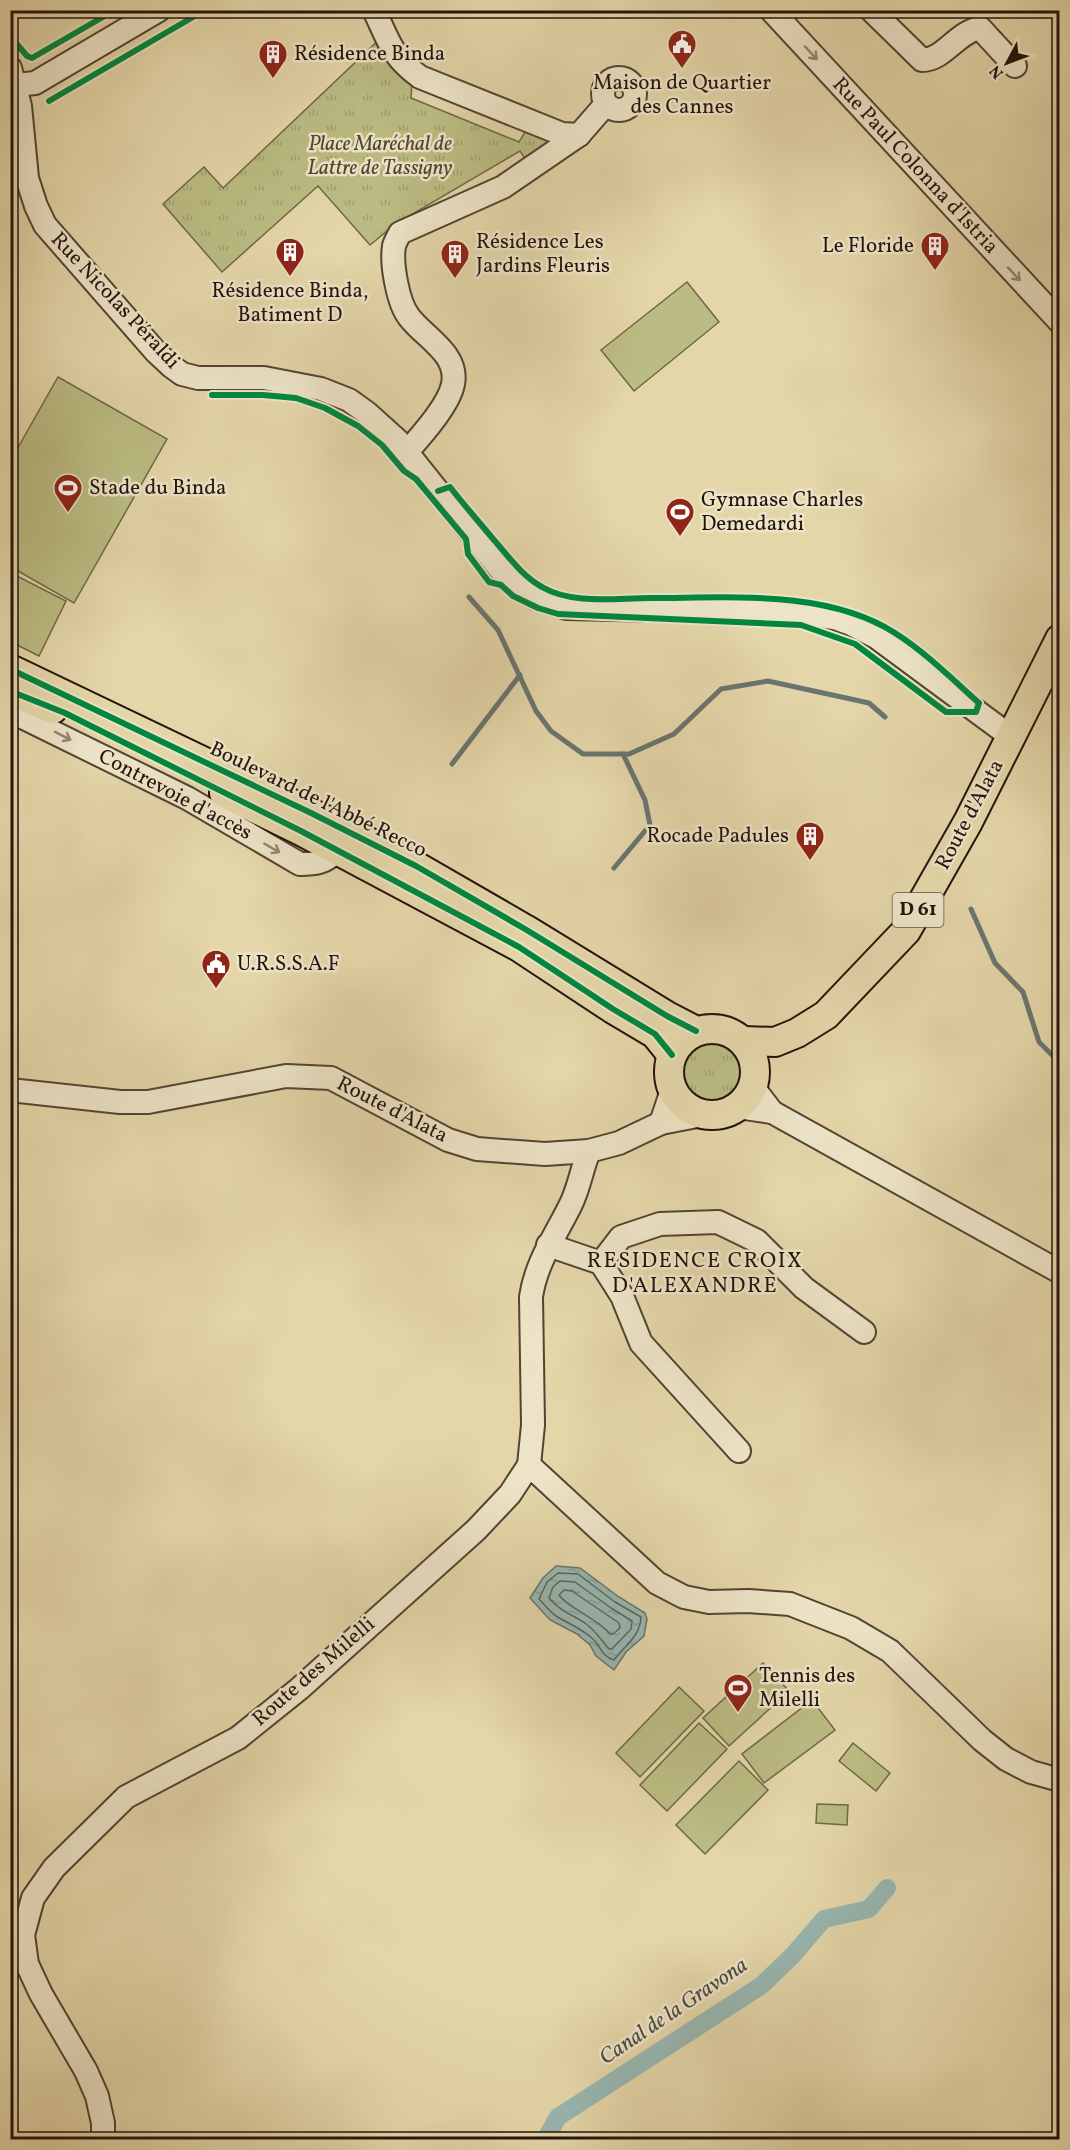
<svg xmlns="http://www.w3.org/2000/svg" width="1070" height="2150" viewBox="0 0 1070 2150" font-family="Vollkorn,serif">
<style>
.grass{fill:url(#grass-tufts);stroke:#6e6848;stroke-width:1.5}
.pitch{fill:#bbbc83;stroke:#6e6848;stroke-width:1.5}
.water{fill:url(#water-ripples);stroke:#69756f;stroke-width:1.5}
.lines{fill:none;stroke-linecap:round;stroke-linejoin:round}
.shore{stroke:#5d655e;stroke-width:1.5}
.stream{stroke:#69756f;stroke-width:5}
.canal{stroke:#98b7b1;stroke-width:18}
.minor-casing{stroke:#524433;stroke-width:26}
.major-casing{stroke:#22130c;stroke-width:32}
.minor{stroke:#ede4c7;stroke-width:22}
.major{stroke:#e4d6a9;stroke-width:28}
.cycleway-casing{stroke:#ede4c7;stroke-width:10}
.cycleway{stroke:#00873e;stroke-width:6}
.oneway{stroke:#928673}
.labels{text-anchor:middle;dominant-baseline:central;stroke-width:5;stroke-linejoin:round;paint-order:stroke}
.shield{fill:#ede4c7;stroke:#5f5244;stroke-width:1.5}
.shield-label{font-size:20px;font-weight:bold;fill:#22130c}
.poi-label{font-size:21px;fill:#22130c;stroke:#ede4c7;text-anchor:start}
.park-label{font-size:21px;font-style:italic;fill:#504630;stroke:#ede4c7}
.street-label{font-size:21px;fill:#22130c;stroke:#ede4c7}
.neighbourhood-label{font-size:22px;letter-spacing:1.5px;fill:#22130c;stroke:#ede4c7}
.water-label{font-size:22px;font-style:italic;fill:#4b4c46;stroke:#ede4c7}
</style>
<defs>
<pattern id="grass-tufts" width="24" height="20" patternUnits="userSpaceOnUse" patternTransform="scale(1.5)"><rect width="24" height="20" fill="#bbbc83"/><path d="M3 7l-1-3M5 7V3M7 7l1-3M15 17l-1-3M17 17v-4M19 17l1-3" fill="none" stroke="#a0a170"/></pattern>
<pattern id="water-ripples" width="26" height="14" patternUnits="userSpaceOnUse" patternTransform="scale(1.5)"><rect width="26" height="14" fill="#98b7b1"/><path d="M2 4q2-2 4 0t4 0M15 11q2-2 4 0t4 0" fill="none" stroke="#839c97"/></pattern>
</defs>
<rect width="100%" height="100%" fill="#e4d6a9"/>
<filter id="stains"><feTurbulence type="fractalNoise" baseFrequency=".00333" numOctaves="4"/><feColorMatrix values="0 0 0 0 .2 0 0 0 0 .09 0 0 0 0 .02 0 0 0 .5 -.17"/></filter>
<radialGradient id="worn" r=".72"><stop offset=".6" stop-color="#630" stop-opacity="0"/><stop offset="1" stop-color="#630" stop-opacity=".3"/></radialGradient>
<!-- grass -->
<g class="grass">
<path d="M 381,38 L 412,81 L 411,98 L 519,142 L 527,129 L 544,136 L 550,143 L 527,162 L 520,151 L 397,223 L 370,245 L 318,186 L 222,272 L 163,204 L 204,167 L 223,188 Z"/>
<circle cx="712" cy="1073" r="32"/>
</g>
<!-- pitch -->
<g class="pitch">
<path d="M 687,282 L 719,322 L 634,391 L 601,350 Z"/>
<path d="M 58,377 L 167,439 L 74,603 L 11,567 L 11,460 Z"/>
<path d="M 11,573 L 66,601 L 39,656 L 11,642 Z"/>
<path d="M 763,1663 L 789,1691 L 729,1746 L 703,1718 Z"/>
<path d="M 679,1687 L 704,1711 L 640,1777 L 616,1753 Z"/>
<path d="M 812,1700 L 835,1730 L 764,1783 L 742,1754 Z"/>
<path d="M 699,1723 L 727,1749 L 667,1811 L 640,1785 Z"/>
<path d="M 853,1743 L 890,1773 L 876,1791 L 839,1761 Z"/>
<path d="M 739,1761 L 768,1790 L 705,1854 L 676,1825 Z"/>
<path d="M 817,1804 L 848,1805 L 847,1825 L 816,1823 Z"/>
</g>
<!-- water -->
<path class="water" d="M 556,1566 L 580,1568 L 619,1597 L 645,1613 L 647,1619 L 644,1636 L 626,1652 L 614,1670 L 596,1656 L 590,1645 L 577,1634 L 550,1620 L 530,1598 L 543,1578 Z"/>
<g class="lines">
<!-- shore -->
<g class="shore">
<path d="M 558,1573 L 578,1574 L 615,1602 L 641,1617 C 640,1637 625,1645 614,1660 C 603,1657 601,1648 594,1640 C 583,1629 569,1624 556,1616 C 550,1612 544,1604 539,1599 L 547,1582 Z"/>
<path d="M 560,1581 L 575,1582 L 611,1608 L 632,1621 L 631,1629 L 612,1649 L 609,1649 C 601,1640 596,1631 585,1623 C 571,1614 560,1611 549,1598 L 553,1587 Z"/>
<path d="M 564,1590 L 572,1591 L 619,1623 L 620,1628 L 613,1634 L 610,1634 C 596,1617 569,1609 559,1595 Z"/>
</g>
<!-- stream -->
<g class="stream">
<path d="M 469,597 L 498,630 L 536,711 L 551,731 L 583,754 L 629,754 L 674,734 L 721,689 L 768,681 L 869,703 L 885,717"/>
<path d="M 10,738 L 16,734"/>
<path d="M 452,764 L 520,675"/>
<path d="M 614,868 L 650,825 L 645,800 L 623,754"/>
<path d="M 971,909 L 995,963 L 1023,992 L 1039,1042 L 1060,1063"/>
</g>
<!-- canal -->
<path class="canal" d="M 545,2140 L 558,2117 L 762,1985 L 793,1955 L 824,1919 L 869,1909 L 887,1888"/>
<!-- minor casing -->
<g class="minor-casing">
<g id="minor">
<path d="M 374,10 C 389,41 391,56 420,77 L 562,134 L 579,135 L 606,104"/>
<path d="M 771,10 L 1060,322"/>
<path d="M 871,10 L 922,60 C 944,60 957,32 980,28 L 1015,66"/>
<path d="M 10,68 L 20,106 L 27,178 L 36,206 L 45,225 L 156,352 L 171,366 L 182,374 L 198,378 L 264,378 L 321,389 L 349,400 L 367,413 L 398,441 L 507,578 L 535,598 L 566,608 L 800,613 L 834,618 L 851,624 L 876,637 L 1010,736"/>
<circle cx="619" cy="94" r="16"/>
<path d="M 16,85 L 35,83 L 159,10"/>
<path d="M 406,453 C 421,436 449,405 453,384 C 459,354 425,338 409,317 C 398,303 391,264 394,246 C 395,242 398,237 400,233 L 503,187 L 579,135"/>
<path d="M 10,711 L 187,798 L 300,864 C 315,864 326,863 337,850"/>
<path d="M 753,1087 L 772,1112"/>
<path d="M 10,1090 L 120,1102 L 148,1102 L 286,1076 L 331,1078 L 448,1140 L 477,1149 L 545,1154 L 589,1151 L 619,1143 L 661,1123 L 702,1115"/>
<path d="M 738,1107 L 772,1112 L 1060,1272"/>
<path d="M 661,1123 L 672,1090"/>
<path d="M 548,1245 L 601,1263 L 622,1296 L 641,1343 L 739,1451"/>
<path d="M 601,1263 L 621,1237 L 660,1224 L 718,1222 L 757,1241 L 804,1288 L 864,1332"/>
<path d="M 529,1465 L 657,1583 L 684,1597 L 709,1602 L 748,1601 L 790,1604 L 851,1628 L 890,1651 L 982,1740 L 1006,1759 L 1031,1772 L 1060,1780"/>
<path d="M 103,2140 L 103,2123 L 97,2096 L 86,2071 L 41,1994 L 27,1964 L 23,1935 L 33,1898 L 54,1868 L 126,1797 L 238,1738 L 299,1689 L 476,1530 L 510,1494 L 529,1465 L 533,1425 L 531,1297 C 536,1262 556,1235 571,1204 C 579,1188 582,1168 589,1151"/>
</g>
</g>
<!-- major casing -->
<g class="major-casing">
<g id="major">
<path d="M 10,669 L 311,813 L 416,866 L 525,929 L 667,1016 L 696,1031"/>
<path d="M 10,691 L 53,709"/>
<path d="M 224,793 L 301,831 L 519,947 L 613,1009 L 655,1034 L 672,1055"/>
<circle cx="712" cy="1072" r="43"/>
<path d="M 743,1041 L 775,1042 L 797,1033 L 826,1015 L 906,931 L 968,822 L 1060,639"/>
</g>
</g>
<!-- minor -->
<use href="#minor" class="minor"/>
<!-- major -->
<use href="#major" class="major"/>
<!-- cycleway casing -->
<g class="cycleway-casing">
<g id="cycleway">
<path d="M 10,36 L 27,56 L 32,58 L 115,10"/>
<path d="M 49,101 L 205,10"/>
<path d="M 212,395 L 263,395 L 296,398 L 325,408 L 358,426 L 382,445 L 404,471 L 416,479 L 466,539 L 468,554 L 489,582 L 501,585 L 513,596 L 538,608 L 558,614 L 801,625 L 855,644 L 946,712 L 976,712 L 979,703 C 952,679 925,652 895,633 C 826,589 728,598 650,598 C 615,598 573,605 542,587 C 522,576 509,557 494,540 C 479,522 464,505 450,487 L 438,491"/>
<path d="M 10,669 L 311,813 L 416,866 L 525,929 L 667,1016 L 696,1031"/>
<path d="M 10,691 L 65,713 L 301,831 L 519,947 L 613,1009 L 655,1034 L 672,1055"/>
</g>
</g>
<!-- cycleway -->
<use href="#cycleway" class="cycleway"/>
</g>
<!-- one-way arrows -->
<defs><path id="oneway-shaft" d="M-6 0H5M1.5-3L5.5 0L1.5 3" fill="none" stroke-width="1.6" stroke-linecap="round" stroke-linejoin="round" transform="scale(1.5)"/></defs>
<g class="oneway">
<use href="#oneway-shaft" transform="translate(811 53) rotate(47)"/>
<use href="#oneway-shaft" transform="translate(1014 274) rotate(47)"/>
<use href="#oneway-shaft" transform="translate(63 736) rotate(27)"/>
<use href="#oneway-shaft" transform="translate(272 848) rotate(30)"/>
</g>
<!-- icons -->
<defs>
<g id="civic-pin" transform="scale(1.5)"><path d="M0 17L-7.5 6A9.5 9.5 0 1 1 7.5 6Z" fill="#8f2418" stroke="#ede4c7"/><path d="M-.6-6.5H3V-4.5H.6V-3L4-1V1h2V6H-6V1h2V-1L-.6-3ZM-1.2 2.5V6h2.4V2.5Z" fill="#fff"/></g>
<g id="building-pin" transform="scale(1.5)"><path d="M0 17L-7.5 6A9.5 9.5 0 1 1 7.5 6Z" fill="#8f2418" stroke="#ede4c7"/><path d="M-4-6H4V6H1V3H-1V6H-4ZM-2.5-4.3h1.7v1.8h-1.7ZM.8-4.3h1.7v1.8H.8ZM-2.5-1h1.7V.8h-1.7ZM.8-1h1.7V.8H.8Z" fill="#fff"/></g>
<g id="stadium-pin" transform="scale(1.5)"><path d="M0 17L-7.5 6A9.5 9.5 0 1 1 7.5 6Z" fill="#8f2418" stroke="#ede4c7"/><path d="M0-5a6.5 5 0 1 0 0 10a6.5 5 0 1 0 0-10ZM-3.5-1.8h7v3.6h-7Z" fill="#fff"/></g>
</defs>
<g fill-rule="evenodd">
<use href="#civic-pin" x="682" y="44"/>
<use href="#building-pin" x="273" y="54"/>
<use href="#building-pin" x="935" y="246"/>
<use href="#building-pin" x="290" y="252"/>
<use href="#building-pin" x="455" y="254"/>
<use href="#stadium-pin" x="68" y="488"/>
<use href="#stadium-pin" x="680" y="512"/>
<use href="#building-pin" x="810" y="836"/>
<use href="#civic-pin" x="216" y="964"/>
<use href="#stadium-pin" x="738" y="1688"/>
</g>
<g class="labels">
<!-- shield labels -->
<rect class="shield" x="892.5" y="893" width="51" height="34" rx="4.5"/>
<g class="shield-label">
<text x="918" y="910">D 61</text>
</g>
<!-- poi labels -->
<g class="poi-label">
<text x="294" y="54">Résidence Binda</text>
<text x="682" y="83" text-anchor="middle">Maison de Quartier<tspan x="682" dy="24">des Cannes</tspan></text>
<text x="476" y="242">Résidence Les<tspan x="476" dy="24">Jardins Fleuris</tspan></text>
<text x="914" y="246" text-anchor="end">Le Floride</text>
<text x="290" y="291" text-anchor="middle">Résidence Binda,<tspan x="290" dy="24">Batiment D</tspan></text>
<text x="89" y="488">Stade du Binda</text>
<text x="701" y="500">Gymnase Charles<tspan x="701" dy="24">Demedardi</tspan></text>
<text x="789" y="836" text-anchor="end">Rocade Padules</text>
<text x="237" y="964">U.R.S.S.A.F</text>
<text x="759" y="1676">Tennis des<tspan x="759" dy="24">Milelli</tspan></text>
</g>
<!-- park labels -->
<g class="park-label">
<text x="380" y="144">Place Maréchal de<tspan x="380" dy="24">Lattre de Tassigny</tspan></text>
</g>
<!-- street labels -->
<g class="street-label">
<text transform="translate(915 166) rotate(47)">Rue Paul Colonna d'Istria</text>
<text transform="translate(115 301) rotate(47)">Rue Nicolas Péraldi</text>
<text transform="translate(175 795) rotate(28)">Contrevoie d'accès</text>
<text transform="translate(318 800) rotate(26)">Boulevard de l'Abbé Recco</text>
<text transform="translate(970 815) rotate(-62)">Route d'Alata</text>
<text transform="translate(392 1110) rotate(27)">Route d'Alata</text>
<text transform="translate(314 1672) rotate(-41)">Route des Milelli</text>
</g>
<!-- neighbourhood labels -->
<g class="neighbourhood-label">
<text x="695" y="1261">RESIDENCE CROIX<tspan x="695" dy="25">D'ALEXANDRE</tspan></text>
</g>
<!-- water labels -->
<g class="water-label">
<text transform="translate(674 2012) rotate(-34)">Canal de la Gravona</text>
</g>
</g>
<!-- margin -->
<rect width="1070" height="2150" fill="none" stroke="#e4d6a9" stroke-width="36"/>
<rect x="12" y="12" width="1046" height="2126" fill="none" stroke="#22130c" stroke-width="3"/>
<rect x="18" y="18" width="1034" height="2114" fill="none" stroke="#22130c" stroke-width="1.5"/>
<!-- north arrow -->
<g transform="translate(1007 63) rotate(229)" stroke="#ede4c7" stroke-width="4.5" paint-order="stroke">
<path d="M0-4.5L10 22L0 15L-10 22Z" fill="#22130c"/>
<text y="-9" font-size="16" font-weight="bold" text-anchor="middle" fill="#22130c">N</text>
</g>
<rect width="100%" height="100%" filter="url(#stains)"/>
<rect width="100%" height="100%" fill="url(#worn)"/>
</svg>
